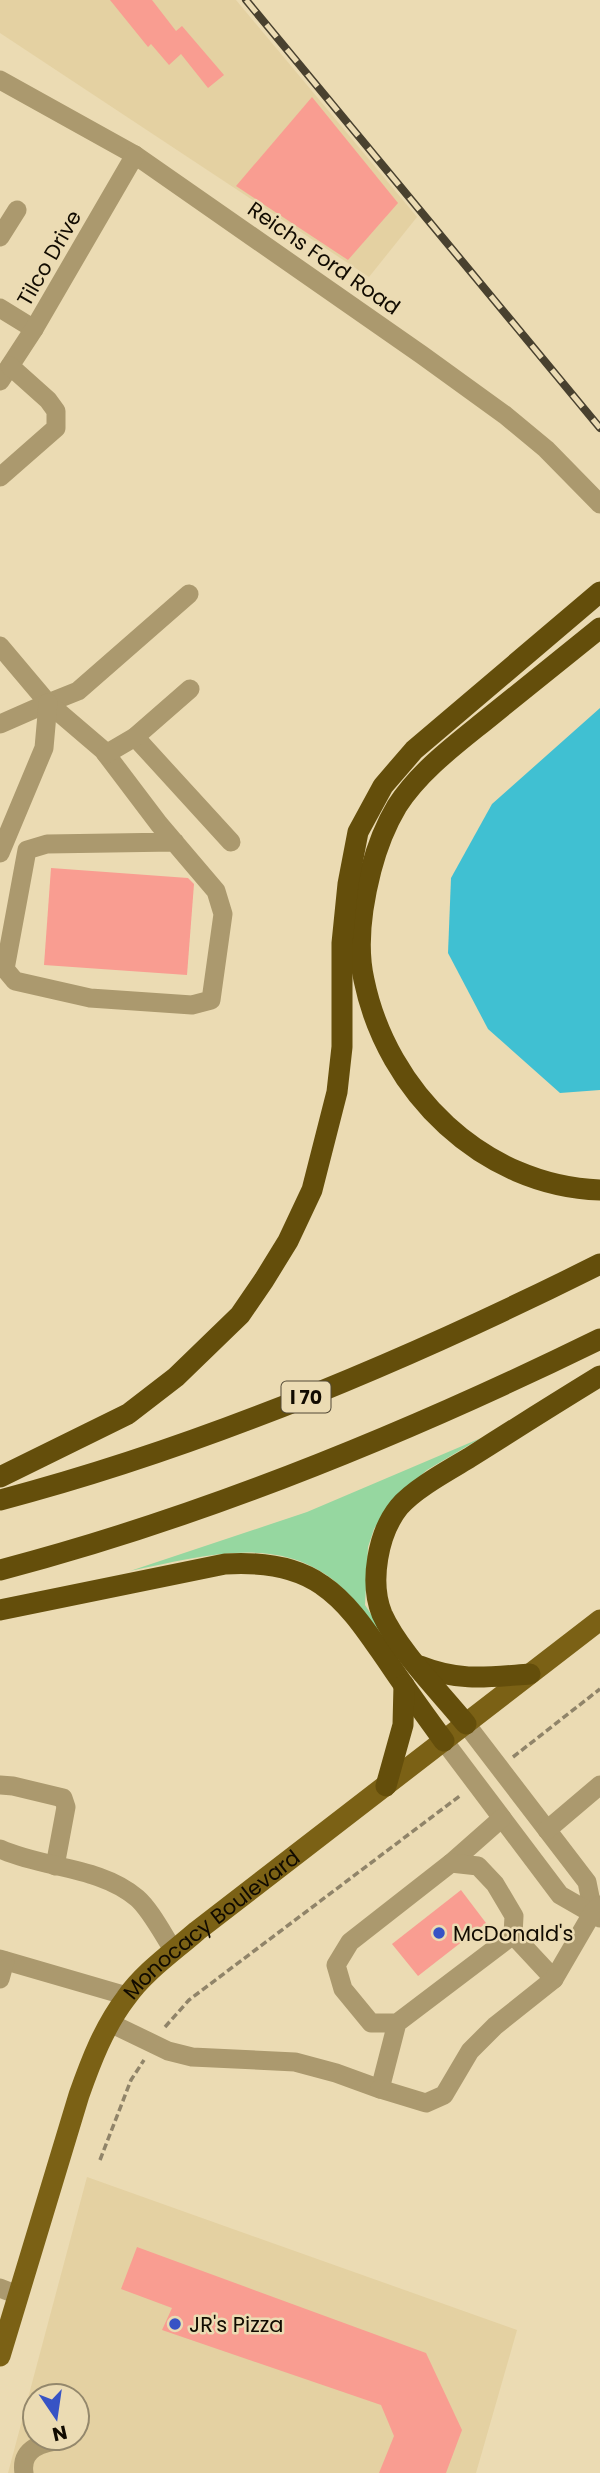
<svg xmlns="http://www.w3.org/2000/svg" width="600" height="2473" viewBox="0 0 600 2473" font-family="Poppins,sans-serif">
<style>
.built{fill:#e4d1a2;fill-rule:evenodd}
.green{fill:#96d7a0}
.water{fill:#40c0d2}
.building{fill:#f99d91}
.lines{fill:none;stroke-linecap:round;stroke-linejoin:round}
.path{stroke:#908469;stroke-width:3.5;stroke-dasharray:7 3.5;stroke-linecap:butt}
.minor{stroke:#ab996e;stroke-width:19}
.major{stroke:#7b6115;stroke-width:21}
.highway{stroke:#644e0b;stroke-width:21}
.rail-casing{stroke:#49412f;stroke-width:8}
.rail{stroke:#ebdbb3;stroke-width:5;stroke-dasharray:16;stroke-linecap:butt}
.poi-dot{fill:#3753c5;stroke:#ebdbb3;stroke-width:2.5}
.labels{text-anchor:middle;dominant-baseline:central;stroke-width:5;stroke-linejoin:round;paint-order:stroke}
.shield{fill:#ebdbb3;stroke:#524936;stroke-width:2}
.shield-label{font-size:19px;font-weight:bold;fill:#110b01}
.street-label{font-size:21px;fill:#110b01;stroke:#ebdbb3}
.poi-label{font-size:21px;fill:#110b01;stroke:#ebdbb3;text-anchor:start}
</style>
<rect width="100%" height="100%" fill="#ebdbb3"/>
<!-- built -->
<g class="built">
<path d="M 0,0 L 236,0 L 417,217 L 369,277 L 0,33 Z"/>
<path d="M 87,2177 L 517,2330 L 476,2473 L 8,2473 ZM 35,2396 L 77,2396 L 77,2438 L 35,2438 Z"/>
</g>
<!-- green -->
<path class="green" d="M 481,1438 L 427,1470 L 394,1499 L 374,1529 L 368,1547 L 365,1605 L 398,1655 L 395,1658 C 382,1639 370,1618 355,1601 C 293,1528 211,1555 130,1571 L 307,1512 Z"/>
<!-- water -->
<path class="water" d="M 600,708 L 600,1090 L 560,1093 L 488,1029 L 448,953 L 451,878 L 492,804 Z"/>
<!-- building -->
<g class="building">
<path d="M 110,0 L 152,0 L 176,31 L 182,26 L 224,75 L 208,88 L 181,54 L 169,65 L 151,44 L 148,47 Z"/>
<path d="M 312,97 L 398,203 L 348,260 L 236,186 Z"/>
<path d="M 51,868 L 188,878 L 194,884 L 187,975 L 44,965 Z"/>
<path d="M 461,1890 L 486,1923 L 418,1976 L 392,1944 Z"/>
<path d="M 137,2247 L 426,2353 L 462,2430 L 446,2473 L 379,2473 L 394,2436 L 381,2405 L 162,2330 L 172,2308 L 121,2289 Z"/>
</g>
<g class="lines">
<!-- path -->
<g class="path">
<path d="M 513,1757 L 600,1689"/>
<path d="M 165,2027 L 189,2000 L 461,1795"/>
<path d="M 100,2160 L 131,2080 L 144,2060"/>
</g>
<!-- minor -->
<g class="minor">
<path d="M 0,80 L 135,155 L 422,355 L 505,415 L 546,449 L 600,504"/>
<path d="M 0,237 L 17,210"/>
<path d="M 0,308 L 34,329"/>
<path d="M 0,381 L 34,329 L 135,155"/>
<path d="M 0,477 L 56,428 L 56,411 L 48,400 L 10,366"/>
<path d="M 0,646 L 48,703 L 78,691 L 189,594"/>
<path d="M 48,703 L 103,750 L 159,824 L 216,891 L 223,914 L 211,1000 L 192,1005 L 90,998 L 15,981 L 5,969 L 27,850 L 47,844 L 175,842"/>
<path d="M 0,724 L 48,703"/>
<path d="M 135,737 L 231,842"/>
<path d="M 106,754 L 135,737 L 190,689"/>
<path d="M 0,853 L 44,748 L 48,703"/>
<path d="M 466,1724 L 587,1882 L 593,1912"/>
<path d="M 444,1741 L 560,1895 L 600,1918"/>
<path d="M 0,1785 L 13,1786 L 63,1798 L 66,1807 L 55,1866"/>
<path d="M 547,1830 L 600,1785"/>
<path d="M 0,1849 C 44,1869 99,1866 137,1898 C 150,1909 164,1936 174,1951"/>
<path d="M 451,1863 L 502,1818"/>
<path d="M 513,1935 L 554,1979"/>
<path d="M 0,1959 L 127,1996"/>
<path d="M 0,1979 L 5,1961"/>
<path d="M 110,2023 L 168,2051 L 192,2057 L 295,2062 L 336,2073 L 380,2089 L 397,2023 L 513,1935 L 514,1916 L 495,1884 L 478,1866 L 451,1863 L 350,1942 L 336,1965 L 343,1989 L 371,2023 L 397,2023"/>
<path d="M 380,2089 L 426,2103 L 444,2095 L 470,2051 L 495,2026 L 554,1979 L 593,1912 L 600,1905"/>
<path d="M 0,2288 L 18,2295"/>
<path d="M 24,2473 C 20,2448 43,2442 63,2440"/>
</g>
<!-- major -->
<path class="major" id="s1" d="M 0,2356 L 79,2095 C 91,2061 104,2027 126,1998 C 144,1972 173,1952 197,1931 L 600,1620"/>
<!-- highway -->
<g class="highway">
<path d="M 600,628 C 564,657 528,686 492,715 C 459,742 421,769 397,806 C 385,826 377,847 371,870 C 362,905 356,945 364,980 C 387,1092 483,1186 600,1190"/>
<path d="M 0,1477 L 128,1414 L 176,1377 L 240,1315 L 264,1280 L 288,1241 L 312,1190 L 337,1092 L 342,1047 L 342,943 L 348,884 L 358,832 L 383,786 L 414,750 L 600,592"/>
<path d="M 0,1500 C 206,1446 410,1359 600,1264"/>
<path d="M 0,1570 C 207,1516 408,1433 600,1339"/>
<path d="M 0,1610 L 225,1564 C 258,1562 294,1565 322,1585 C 350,1604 369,1635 388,1662 C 406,1689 425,1715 444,1741"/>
<path d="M 420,1666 C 460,1682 489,1677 530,1674"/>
<path d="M 466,1724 C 440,1692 398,1650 382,1614 C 369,1582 378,1533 399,1507 C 414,1489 449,1470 469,1458 C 513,1430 556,1403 600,1376"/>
<path d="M 386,1786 L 403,1725 L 404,1685"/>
</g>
<!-- rail casing -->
<g class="rail-casing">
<path id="rail" d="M 246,0 L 600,428"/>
</g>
<!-- rail -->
<use href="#rail" class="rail"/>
</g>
<!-- markers -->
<g class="poi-dot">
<circle cx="439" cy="1933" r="7"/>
<circle cx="175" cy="2324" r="7"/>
</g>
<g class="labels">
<!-- shield labels -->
<rect class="shield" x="281.5" y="1381.5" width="49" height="31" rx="5"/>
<g class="shield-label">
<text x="306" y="1397">I 70</text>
</g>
<!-- street labels -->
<g class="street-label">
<text transform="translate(49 258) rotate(-60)">Tilco Drive</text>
<text transform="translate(324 258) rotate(35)">Reichs Ford Road</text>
<text stroke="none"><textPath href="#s1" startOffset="494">Monocacy Boulevard</textPath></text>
</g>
<!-- poi labels -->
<g class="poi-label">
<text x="453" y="1933">McDonald's</text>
<text x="189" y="2324">JR's Pizza</text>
</g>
</g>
<!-- north arrow -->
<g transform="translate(56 2417) rotate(167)"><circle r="33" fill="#ebdbb3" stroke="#94886c" stroke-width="2"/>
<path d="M0-5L12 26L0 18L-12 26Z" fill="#3753c5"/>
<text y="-10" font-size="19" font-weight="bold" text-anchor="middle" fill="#110b01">N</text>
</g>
</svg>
